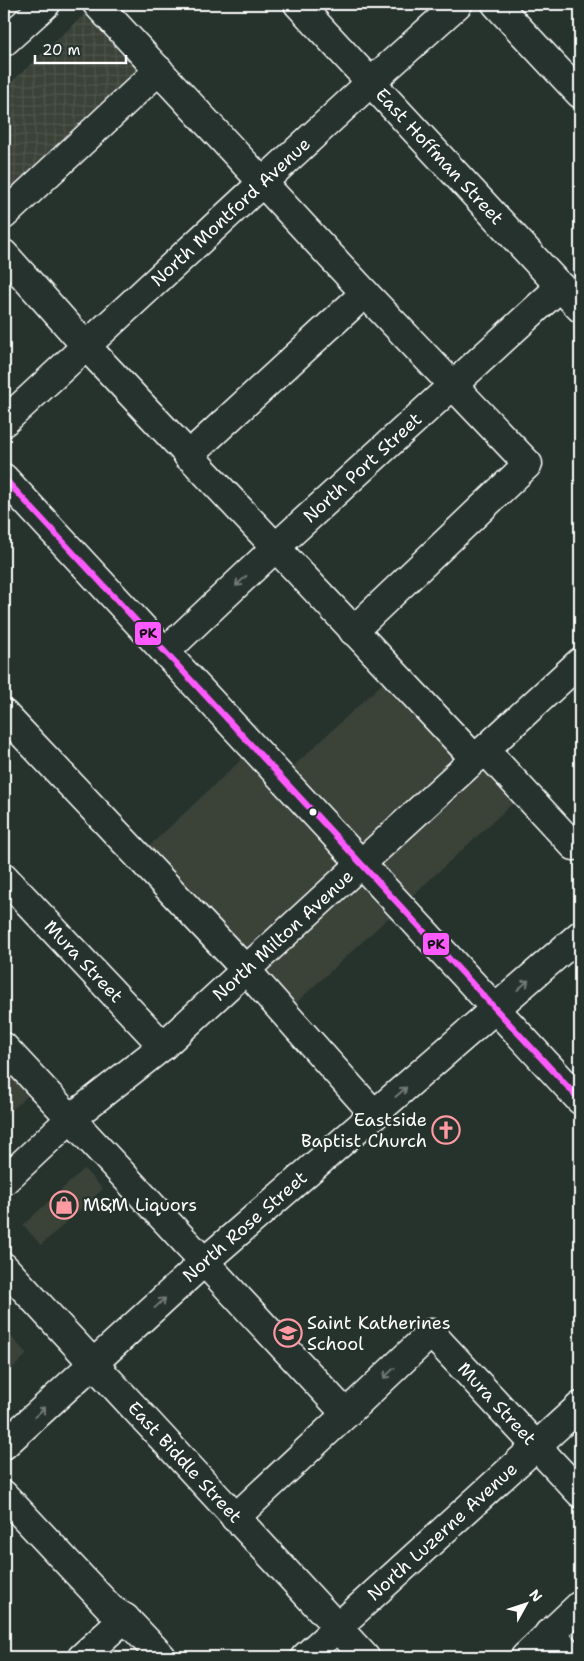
<svg xmlns="http://www.w3.org/2000/svg" width="584" height="1661" viewBox="0 0 584 1661" font-family="'Shantell Sans',sans-serif">
<style>
.built{fill:#3a4238}
.industrial{fill:url(#industrial-grid)}
.lines{fill:none;stroke-linecap:round;stroke-linejoin:round}
.minor-casing{stroke:#fff;stroke-width:31}
.minor{stroke:#26332d;stroke-width:28}
.bus-1-casing{stroke:#26332d;stroke-width:10}
.bus-1{stroke:#ff5aff;stroke-width:6}
.oneway{stroke:#727a76}
.bus-dot{fill:#fff;stroke:#26332d;stroke-width:2}
.labels{text-anchor:middle;dominant-baseline:central;stroke-width:4.5;stroke-linejoin:round;paint-order:stroke}
.street-label{font-size:18px;fill:#fff;stroke:#26332d}
.poi-label{font-size:18px;fill:#fff;stroke:#26332d;text-anchor:start}
.line-badge{stroke:#26332d;stroke-width:2}
.pale-badge-label{font-size:14px;text-anchor:middle;font-weight:bold;fill:#111}
</style>
<defs>
<pattern id="industrial-grid" width="8" height="8" patternUnits="userSpaceOnUse" patternTransform="scale(1.25)"><rect width="8" height="8" fill="#3a4238"/><path d="M0 4h8M4 0v8" fill="none" stroke="#4e554c"/></pattern>
</defs>
<rect width="100%" height="100%" fill="#26332d"/>
<filter id="ink" filterUnits="userSpaceOnUse"><feTurbulence type="fractalNoise" baseFrequency=".02" numOctaves="2"/><feDisplacementMap in="SourceGraphic" scale="10" xChannelSelector="R" yChannelSelector="G"/><feConvolveMatrix kernelMatrix="1 2 1 2 8 2 1 2 1" color-interpolation-filters="sRGB"/></filter>
<g filter="url(#ink)">
<!-- built -->
<g class="built">
<path d="M 385,681 L 525,792 L 285,1013 L 144,851 L 257,745 L 285,774 Z"/>
<path d="M 17,1072 L 36,1088 L 4,1117 L 4,1085 Z"/>
<path d="M 84,1169 L 103,1189 L 41,1245 L 23,1225 Z"/>
<path d="M 4,1329 L 27,1354 L 10,1371 L 4,1363 Z"/>
</g>
<!-- industrial -->
<path class="industrial" d="M 88,11 L 144,74 L 4,203 L 4,89 Z"/>
<g class="lines">
<!-- minor casing -->
<g class="minor-casing">
<g id="minor">
<path d="M 97,4 L 365,293 L 528,464 L 353,631"/>
<path id="s1" d="M 298,4 L 580,308"/>
<path d="M 496,4 L 580,94"/>
<path d="M 4,42 L 46,4"/>
<path d="M 4,215 L 159,70"/>
<path d="M 4,254 L 86,346 L 475,759"/>
<path id="s2" d="M 4,422 L 371,82 L 458,4"/>
<path d="M 188,456 L 365,293"/>
<path d="M 4,478 L 580,1100"/>
<path id="s3" d="M 165,652 L 276,547 L 561,286"/>
<path d="M 4,714 L 246,970 L 375,1115"/>
<path d="M 485,750 L 574,846 L 580,841"/>
<path id="s4" d="M 4,877 L 163,1046"/>
<path d="M 4,1047 L 346,1414 L 235,1518"/>
<path id="s5" d="M 4,1181 L 70,1119 L 163,1046 L 580,662"/>
<path id="s6" d="M 4,1267 L 365,1657"/>
<path id="s7" d="M 346,1414 L 431,1333 L 580,1493"/>
<path id="s8" d="M 4,1445 L 204,1262 L 580,935"/>
<path d="M 4,1495 L 111,1609 L 125,1618 L 162,1657"/>
<path d="M 549,1633 L 572,1657"/>
<path d="M 82,1657 L 125,1618"/>
<path id="s9" d="M 305,1657 L 580,1406"/>
<path d="M 525,1657 L 580,1605"/>
</g>
</g>
<!-- minor -->
<use href="#minor" class="minor"/>
<!-- bus-1 casing -->
<g class="bus-1-casing">
<path id="bus-1" d="M 4,478 L 580,1100"/>
</g>
<!-- bus-1 -->
<use href="#bus-1" class="bus-1"/>
</g>
<!-- one-way arrows -->
<defs><path id="oneway-shaft" d="M-6 0H5M1.5-3L5.5 0L1.5 3" fill="none" stroke-width="1.6" stroke-linecap="round" stroke-linejoin="round" transform="scale(1.25)"/></defs>
<g class="oneway">
<use href="#oneway-shaft" transform="translate(241 581) rotate(137)"/>
<use href="#oneway-shaft" transform="translate(523 985) rotate(-41)"/>
<use href="#oneway-shaft" transform="translate(401 1092) rotate(-41)"/>
<use href="#oneway-shaft" transform="translate(160 1303) rotate(-43)"/>
<use href="#oneway-shaft" transform="translate(389 1373) rotate(137)"/>
<use href="#oneway-shaft" transform="translate(40 1412) rotate(-42)"/>
</g>
</g>
<!-- icons -->
<defs>
<g id="church-ring" transform="scale(1.4375)"><circle r="9.5" fill="#26332d" stroke="#ff9aa2" stroke-width="1.5"/><path d="M-1.2-6h2.4v3.5h3.3v2.4h-3.3V6h-2.4V-.1h-3.3v-2.4h3.3Z" fill="#ff9aa2"/></g>
<g id="shop-ring" transform="scale(1.4375)"><circle r="9.5" fill="#26332d" stroke="#ff9aa2" stroke-width="1.5"/><path d="M-5-2.5h2.3a2.7 3.5 0 0 1 5.4 0H5L5.5 6h-11ZM-1.5-2.5h3a1.5 2.3 0 0 0-3 0Z" fill="#ff9aa2"/></g>
<g id="school-ring" transform="scale(1.4375)"><circle r="9.5" fill="#26332d" stroke="#ff9aa2" stroke-width="1.5"/><path d="M0-5L7-2L0 1L-7-2ZM-4 1L0 2.5L4 1V4Q0 6-4 4Z" fill="#ff9aa2"/></g>
</defs>
<g fill-rule="evenodd">
<use href="#church-ring" x="446" y="1130"/>
<use href="#shop-ring" x="64" y="1205"/>
<use href="#school-ring" x="288" y="1333"/>
</g>
<!-- markers -->
<circle class="bus-dot" cx="313" cy="812" r="4.5"/>
<g class="labels">
<!-- street labels -->
<g class="street-label">
<text stroke="none"><textPath href="#s1" startOffset="208">East Hoffman Street</textPath></text>
<text stroke="none"><textPath href="#s2" startOffset="309">North Montford Avenue</textPath></text>
<text stroke="none"><textPath href="#s3" startOffset="270">North Port Street</textPath></text>
<text stroke="none"><textPath href="#s5" startOffset="372">North Milton Avenue</textPath></text>
<text stroke="none"><textPath href="#s4" startOffset="116">Mura Street</textPath></text>
<text stroke="none"><textPath href="#s8" startOffset="325">North Rose Street</textPath></text>
<text stroke="none"><textPath href="#s7" startOffset="214">Mura Street</textPath></text>
<text stroke="none"><textPath href="#s6" startOffset="266">East Biddle Street</textPath></text>
<text stroke="none"><textPath href="#s9" startOffset="186">North Luzerne Avenue</textPath></text>
</g>
<!-- poi labels -->
<g class="poi-label">
<text x="427" y="1120" text-anchor="end">Eastside<tspan x="427" dy="21">Baptist Church</tspan></text>
<text x="83" y="1205">M&amp;M Liquors</text>
<text x="307" y="1323">Saint Katherines<tspan x="307" dy="21">School</tspan></text>
</g>
</g>
<g class="line-badge">
<rect x="134" y="621" width="28" height="25" rx="5" fill="#ff5aff"/>
<rect x="422" y="932" width="28" height="24" rx="5" fill="#ff5aff"/>
</g>
<g class="pale-badge-label">
<text x="148" y="638">PK</text>
<text x="436" y="949">PK</text>
</g>
<!-- margin -->
<rect width="584" height="1661" fill="none" stroke="#26332d" stroke-width="20"/>
<rect x="10" y="10" width="564" height="1641" fill="none" stroke="#fff" stroke-width="2" filter="url(#ink)"/>
<!-- north arrow -->
<g transform="translate(526 1604) rotate(50)" stroke="#26332d" stroke-width="4" paint-order="stroke">
<path d="M0-4L9 19L0 12L-9 19Z" fill="#ffffff"/>
<text y="-8" font-size="14" font-weight="bold" text-anchor="middle" fill="#ffffff">N</text>
</g>
<!-- scale -->
<path d="M35 55v8h91v-8" fill="none" stroke="#ffffff" stroke-width="2.5"/>
<text x="42" y="55" font-size="15" fill="#ffffff" stroke="#26332d" stroke-width="4" paint-order="stroke">20 m</text>
</svg>
